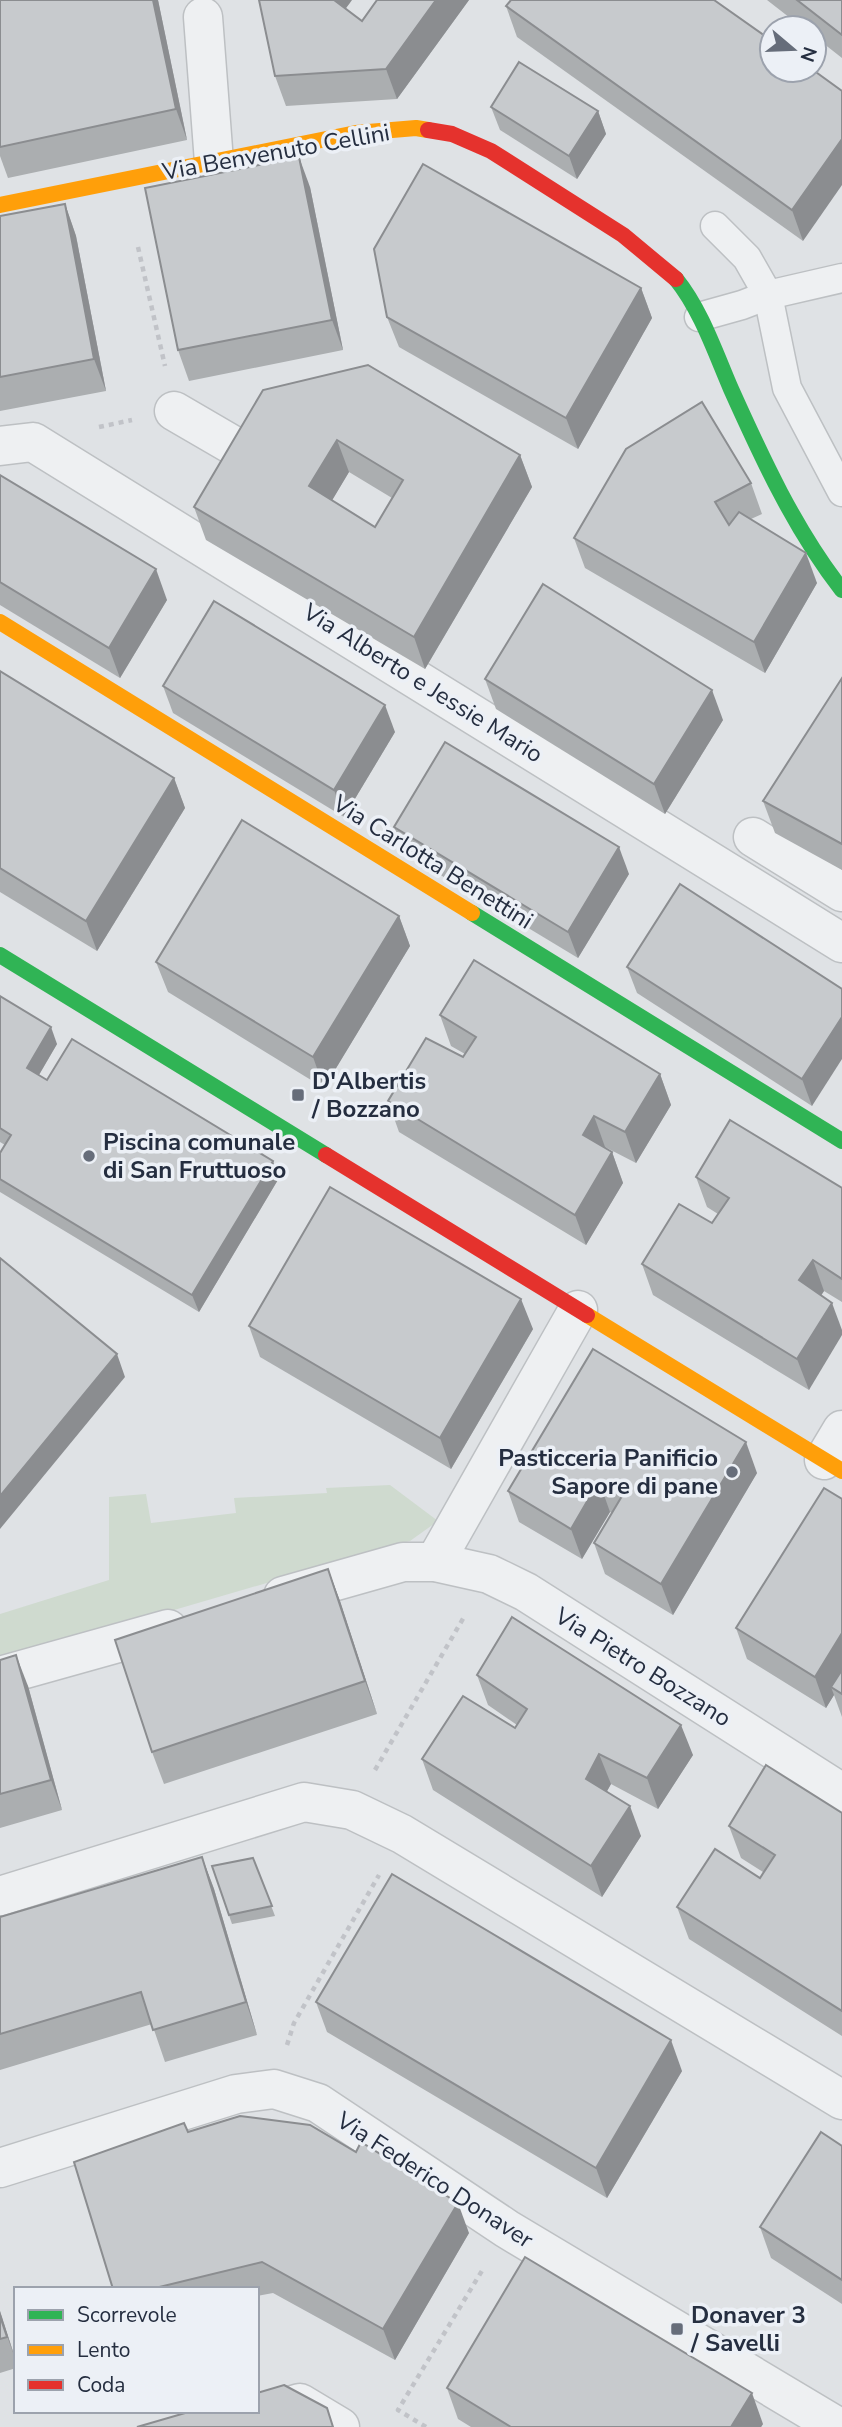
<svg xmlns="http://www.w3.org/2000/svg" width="842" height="2427" viewBox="0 0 842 2427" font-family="'Nunito Sans',sans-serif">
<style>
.green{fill:#cfdacf}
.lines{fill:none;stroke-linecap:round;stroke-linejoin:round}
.lane-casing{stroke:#bdc0c3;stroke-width:31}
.street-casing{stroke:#bdc0c3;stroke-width:41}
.path{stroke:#c1c3c8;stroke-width:4.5;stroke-dasharray:5 5;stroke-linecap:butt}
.lane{stroke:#eef0f2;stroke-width:28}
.street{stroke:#eef0f2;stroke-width:38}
.fast{stroke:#30b455;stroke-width:16}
.slow{stroke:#ff9f0a;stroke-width:16}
.jam{stroke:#e5322d;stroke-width:16}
.wall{fill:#abaeb0;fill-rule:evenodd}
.shaded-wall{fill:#8b8d90}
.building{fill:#c7cacd;stroke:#8b8d90;stroke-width:2;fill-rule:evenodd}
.poi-dot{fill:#666d7a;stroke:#ecf0f6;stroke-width:2.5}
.labels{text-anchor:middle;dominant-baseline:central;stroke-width:7;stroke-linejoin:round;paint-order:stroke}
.street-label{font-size:24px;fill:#252e40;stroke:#ecf0f6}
.poi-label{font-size:24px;font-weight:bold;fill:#252e40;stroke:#ecf0f6;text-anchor:start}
</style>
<rect width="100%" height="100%" fill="#dfe2e5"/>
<!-- green -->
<path class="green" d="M 390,1485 L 438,1521 L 410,1541 L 0,1661 L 0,1614 L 109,1580 L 109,1497 L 146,1494 L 151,1523 L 236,1513 L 234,1498 L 327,1493 L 326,1488 Z"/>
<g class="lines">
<!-- lane casing -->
<g class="lane-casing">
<g id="lane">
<path d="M 715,226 L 747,258 L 768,295 L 787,388 L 842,492"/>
<path d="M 699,317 L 742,305 L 768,295 L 842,278"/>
</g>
</g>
<!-- street casing -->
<g class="street-casing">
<g id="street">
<path d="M 203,17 L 214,162"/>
<path d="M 174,411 L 248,454"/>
<path d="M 0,446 L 33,442 L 842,943"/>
<path d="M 753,837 L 842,892"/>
<path d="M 824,1460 L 842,1430"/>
<path d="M 435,1562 L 578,1310"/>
<path d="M 283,1596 L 403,1562 L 435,1562 L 489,1574 L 526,1592 L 842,1793"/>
<path d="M 0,1676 L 168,1629"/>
<path d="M 0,1896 L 304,1802 L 352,1810 L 402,1834 L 842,2100"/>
<path d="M 0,2168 L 236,2094 L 274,2089 L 318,2103 L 507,2229 L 838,2427"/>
<path d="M 217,2427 L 300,2403 L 340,2427"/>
</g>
</g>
<!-- path -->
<g class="path">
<path d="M 138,247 L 165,366"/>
<path d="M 99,427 L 132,420"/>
<path d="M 375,1770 L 464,1617"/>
<path d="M 287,2045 L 294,2023 L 379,1875"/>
<path d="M 426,2427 L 398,2410 L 483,2269"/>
</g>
<!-- lane -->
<use href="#lane" class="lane"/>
<!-- street -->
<use href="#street" class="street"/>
<!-- fast -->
<g class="fast">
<path d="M 676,279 C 701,310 715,352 731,389 C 762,458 795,530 842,590"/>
<path d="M 472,913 L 842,1141"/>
<path d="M 0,955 L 326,1155"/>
</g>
<!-- slow -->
<g class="slow">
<path d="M 0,205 L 356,133 L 416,128 L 428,130"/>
<path d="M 0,622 L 472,913"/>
<path d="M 587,1315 L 842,1471"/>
</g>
<!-- jam -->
<g class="jam">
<path d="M 428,130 L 452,134 L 491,151 L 623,235 L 676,279"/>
<path d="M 326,1155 L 587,1315"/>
</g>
</g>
<!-- wall -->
<g class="wall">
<path d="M 0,0 L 158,0 L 187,140 L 8,178 L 0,156 Z"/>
<path d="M 352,0 L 345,9 L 362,21 L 377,0 L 469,0 L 397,99 L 286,106 L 275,76 Z"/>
<path d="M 767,0 L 842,0 L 842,58 L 814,36 L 814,28 L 803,28 Z"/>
<path d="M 506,6 L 772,41 L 803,241 L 517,37 Z"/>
<path d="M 491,107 L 598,111 L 606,134 L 577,179 L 500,130 Z"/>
<path d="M 310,187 L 343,350 L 189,381 L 178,350 Z"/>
<path d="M 65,204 L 76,236 L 106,391 L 0,411 L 0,216 Z"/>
<path d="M 641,288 L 652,318 L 578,449 L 399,347 L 387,317 Z"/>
<path d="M 368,365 L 520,455 L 532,487 L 425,669 L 206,540 L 194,507 ZM 349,472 L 392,498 L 375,527 L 332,500 Z"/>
<path d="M 0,475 L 167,600 L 120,678 L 0,605 Z"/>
<path d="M 751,483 L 762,514 L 751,519 L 817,583 L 765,673 L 585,568 L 574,538 Z"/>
<path d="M 0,671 L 174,778 L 185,808 L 97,951 L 0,892 Z"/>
<path d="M 842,678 L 842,870 L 775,833 L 763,801 Z"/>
<path d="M 485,679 L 723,720 L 665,814 L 496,709 Z"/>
<path d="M 163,686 L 395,732 L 344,817 L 173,713 Z"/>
<path d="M 394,827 L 629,874 L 578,958 L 404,853 Z"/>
<path d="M 399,916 L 410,946 L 324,1088 L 168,992 L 156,962 Z"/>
<path d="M 627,967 L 842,989 L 812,1106 L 637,993 Z"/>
<path d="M 0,996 L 57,1044 L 39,1075 L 47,1080 L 279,1178 L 199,1312 L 0,1192 L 0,1153 L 5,1145 L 0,1142 Z"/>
<path d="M 440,1015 L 660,1074 L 671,1105 L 636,1163 L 605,1147 L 612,1152 L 623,1183 L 586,1245 L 399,1132 L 388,1101 L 463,1057 L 465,1054 L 451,1046 Z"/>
<path d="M 696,1177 L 842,1188 L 842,1302 L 824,1291 L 821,1295 L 809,1390 L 653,1295 L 642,1264 L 712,1223 L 718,1214 L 707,1207 Z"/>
<path d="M 249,1326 L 533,1329 L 451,1469 L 260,1357 Z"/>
<path d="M 593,1349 L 757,1473 L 673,1615 L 605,1574 L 594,1543 L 612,1513 L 610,1512 L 582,1559 L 519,1522 L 508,1491 Z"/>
<path d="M 842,1499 L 842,1717 L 834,1695 L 826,1708 L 747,1659 L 736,1628 Z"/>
<path d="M 328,1569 L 340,1601 L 377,1714 L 164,1784 L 152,1752 Z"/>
<path d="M 0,1660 L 28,1686 L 62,1810 L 0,1828 Z"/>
<path d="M 477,1675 L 693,1755 L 658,1809 L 611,1784 L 607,1791 L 641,1836 L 602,1897 L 433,1790 L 422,1759 L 515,1728 L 517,1725 L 488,1705 Z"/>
<path d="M 842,1813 L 842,2036 L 689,1939 L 677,1907 L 760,1878 L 763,1872 L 741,1858 L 729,1826 Z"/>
<path d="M 202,1857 L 214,1889 L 257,2035 L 165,2062 L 152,2024 L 0,2070 L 0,1917 Z"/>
<path d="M 253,1858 L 275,1916 L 232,1924 L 212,1866 Z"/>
<path d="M 316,2002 L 682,2071 L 607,2198 L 327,2032 Z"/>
<path d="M 188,2132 L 469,2233 L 395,2360 L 273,2293 L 257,2296 L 257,2289 L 113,2289 Z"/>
<path d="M 842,2146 L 842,2304 L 771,2258 L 760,2227 Z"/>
<path d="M 0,2311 L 16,2361 L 16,2368 L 0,2373 Z"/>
<path d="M 447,2388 L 763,2424 L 761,2427 L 471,2427 L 458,2419 Z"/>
</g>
<!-- shaded-wall -->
<g class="shaded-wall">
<path d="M 153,0 L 158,0 L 187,140 L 176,109 Z"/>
<path d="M 326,0 L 352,0 L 335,23 Z"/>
<path d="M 436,0 L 469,0 L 397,99 L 386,69 Z"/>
<path d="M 598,111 L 606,134 L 577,179 L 569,156 Z"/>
<path d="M 842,139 L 842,185 L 803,241 L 792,210 Z"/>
<path d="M 299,157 L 310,187 L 343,350 L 332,320 Z"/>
<path d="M 65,204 L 76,236 L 106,391 L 94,359 Z"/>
<path d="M 641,288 L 652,318 L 578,449 L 566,418 Z"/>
<path d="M 337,440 L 349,472 L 321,519 L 309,486 Z"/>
<path d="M 520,455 L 532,487 L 425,669 L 414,637 Z"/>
<path d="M 806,553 L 817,583 L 765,673 L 754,642 Z"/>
<path d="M 156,569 L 167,600 L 120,678 L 109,648 Z"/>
<path d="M 712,690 L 723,720 L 665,814 L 654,784 Z"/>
<path d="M 385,705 L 395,732 L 344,817 L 334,790 Z"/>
<path d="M 174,778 L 185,808 L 97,951 L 86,921 Z"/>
<path d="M 619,847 L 629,874 L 578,958 L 568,932 Z"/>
<path d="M 399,916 L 410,946 L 324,1088 L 313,1057 Z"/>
<path d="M 842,1017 L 842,1059 L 812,1106 L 802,1079 Z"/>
<path d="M 51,1027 L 57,1044 L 33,1085 L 27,1068 Z"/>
<path d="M 660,1074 L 671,1105 L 636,1163 L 625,1132 Z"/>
<path d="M 594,1116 L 605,1147 L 594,1165 L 583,1135 Z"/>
<path d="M 612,1152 L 623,1183 L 586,1245 L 575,1215 Z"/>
<path d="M 273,1161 L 279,1178 L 199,1312 L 192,1295 Z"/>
<path d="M 813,1260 L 824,1291 L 811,1311 L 799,1280 Z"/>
<path d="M 521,1299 L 533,1329 L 451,1469 L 440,1438 Z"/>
<path d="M 832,1303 L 842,1330 L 842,1335 L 809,1390 L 797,1359 Z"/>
<path d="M 117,1354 L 125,1377 L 0,1529 L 0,1496 Z"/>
<path d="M 746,1442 L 757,1473 L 673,1615 L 661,1584 Z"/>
<path d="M 599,1481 L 610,1512 L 582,1559 L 571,1529 Z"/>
<path d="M 328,1569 L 340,1601 L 377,1714 L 365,1681 Z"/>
<path d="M 842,1633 L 842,1682 L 831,1687 L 834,1695 L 826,1708 L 815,1677 Z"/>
<path d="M 16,1655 L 28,1686 L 62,1810 L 51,1780 Z"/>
<path d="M 681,1725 L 693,1755 L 658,1809 L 647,1778 Z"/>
<path d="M 599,1754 L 611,1784 L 597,1809 L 586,1779 Z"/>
<path d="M 630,1806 L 641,1836 L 602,1897 L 591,1866 Z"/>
<path d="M 202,1857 L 214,1889 L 257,2035 L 246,2002 Z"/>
<path d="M 671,2040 L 682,2071 L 607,2198 L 596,2168 Z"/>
<path d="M 458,2203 L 469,2233 L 395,2360 L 383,2329 Z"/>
<path d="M 0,2311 L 16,2361 L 0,2316 Z"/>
<path d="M 752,2393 L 763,2424 L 761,2427 L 731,2427 Z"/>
</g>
<!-- building -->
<g class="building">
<path d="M 0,0 L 153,0 L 176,109 L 0,147 Z"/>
<path d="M 259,0 L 334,0 L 362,21 L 377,0 L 436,0 L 386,69 L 275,76 Z"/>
<path d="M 511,0 L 714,0 L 772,41 L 772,70 L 813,70 L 842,91 L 842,139 L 792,210 L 506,6 Z"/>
<path d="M 797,0 L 842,0 L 842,35 Z"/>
<path d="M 519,62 L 598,111 L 569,156 L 491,107 Z"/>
<path d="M 299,157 L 332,320 L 178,350 L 145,188 Z"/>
<path d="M 423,164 L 641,288 L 566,418 L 387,317 L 374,249 Z"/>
<path d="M 65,204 L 94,359 L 0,377 L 0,216 Z"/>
<path d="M 368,365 L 520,455 L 414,637 L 194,507 L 263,390 ZM 337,440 L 403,480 L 375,527 L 309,486 Z"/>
<path d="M 702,402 L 751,483 L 715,502 L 729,525 L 739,512 L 806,553 L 754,642 L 574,538 L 626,449 Z"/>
<path d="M 0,475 L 156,569 L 109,648 L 0,582 Z"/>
<path d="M 543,584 L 712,690 L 654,784 L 485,679 Z"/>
<path d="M 214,601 L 385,705 L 334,790 L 163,686 Z"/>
<path d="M 0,671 L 174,778 L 86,921 L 0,868 Z"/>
<path d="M 842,678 L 842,844 L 763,801 Z"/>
<path d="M 445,742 L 619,847 L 568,932 L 394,827 Z"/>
<path d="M 242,820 L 399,916 L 313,1057 L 156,962 Z"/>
<path d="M 680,884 L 842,989 L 842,1017 L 802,1079 L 627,967 Z"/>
<path d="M 474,960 L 660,1074 L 625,1132 L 594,1116 L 583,1135 L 612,1152 L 575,1215 L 388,1101 L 426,1038 L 463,1057 L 476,1037 L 440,1015 Z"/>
<path d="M 0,996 L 51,1027 L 27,1068 L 47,1080 L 72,1039 L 273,1161 L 192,1295 L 0,1179 L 0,1153 L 11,1135 L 0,1128 Z"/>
<path d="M 730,1120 L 842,1188 L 842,1279 L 813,1260 L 799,1280 L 832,1303 L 797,1359 L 642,1264 L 679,1204 L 712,1223 L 729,1198 L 696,1177 Z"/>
<path d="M 330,1187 L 521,1299 L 440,1438 L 249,1326 Z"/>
<path d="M 0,1258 L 117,1354 L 0,1496 Z"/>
<path d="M 593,1349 L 746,1442 L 661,1584 L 594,1543 L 622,1496 L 599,1481 L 571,1529 L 508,1491 Z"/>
<path d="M 824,1488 L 842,1499 L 842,1633 L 815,1677 L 736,1628 Z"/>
<path d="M 328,1569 L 365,1681 L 152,1752 L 115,1640 Z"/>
<path d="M 512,1617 L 681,1725 L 647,1778 L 599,1754 L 586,1779 L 630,1806 L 591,1866 L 422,1759 L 463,1696 L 515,1728 L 527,1709 L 477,1675 Z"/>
<path d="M 16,1655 L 51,1780 L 0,1794 L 0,1660 Z"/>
<path d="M 842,1670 L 842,1694 L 831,1687 Z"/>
<path d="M 766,1765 L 842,1813 L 842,2011 L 677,1907 L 715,1849 L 760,1878 L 775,1855 L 729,1826 Z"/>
<path d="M 202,1857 L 246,2002 L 153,2030 L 141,1992 L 0,2034 L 0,1917 Z"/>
<path d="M 253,1858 L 272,1906 L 229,1915 L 212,1866 Z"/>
<path d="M 392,1874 L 671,2040 L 596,2168 L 316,2002 Z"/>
<path d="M 240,2116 L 310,2125 L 356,2152 L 361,2142 L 458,2203 L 383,2329 L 262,2262 L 151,2289 L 113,2289 L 74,2162 L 184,2123 L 188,2132 Z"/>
<path d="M 821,2132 L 842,2146 L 842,2280 L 760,2227 Z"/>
<path d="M 525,2257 L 752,2393 L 731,2427 L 511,2427 L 447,2388 Z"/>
<path d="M 0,2316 L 7,2337 L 0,2339 Z"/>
<path d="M 284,2385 L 327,2408 L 333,2427 L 137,2427 L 192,2411 L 257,2411 L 257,2393 Z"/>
</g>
<!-- markers -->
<g class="poi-dot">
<rect x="291" y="1088" width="14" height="14" rx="3.5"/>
<circle cx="89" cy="1156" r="7"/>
<circle cx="732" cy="1472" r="7"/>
<rect x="670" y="2322" width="14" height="14" rx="3.5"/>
</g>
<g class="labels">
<!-- street labels -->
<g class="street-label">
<text transform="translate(276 152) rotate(-10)">Via Benvenuto Cellini</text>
<text transform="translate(423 683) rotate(32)">Via Alberto e Jessie Mario</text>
<text transform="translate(433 862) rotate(32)">Via Carlotta Benettini</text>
<text transform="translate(643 1667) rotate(32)">Via Pietro Bozzano</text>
<text transform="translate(435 2180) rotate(33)">Via Federico Donaver</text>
</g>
<!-- poi labels -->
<g class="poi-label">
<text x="312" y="1081">D'Albertis<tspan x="312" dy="28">/ Bozzano</tspan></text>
<text x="103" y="1142">Piscina comunale<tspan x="103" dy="28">di San Fruttuoso</tspan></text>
<text x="718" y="1458" text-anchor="end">Pasticceria Panificio<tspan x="718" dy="28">Sapore di pane</tspan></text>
<text x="691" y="2315">Donaver 3<tspan x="691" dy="28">/ Savelli</tspan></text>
</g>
</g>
<!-- legend -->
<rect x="14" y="2287" width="245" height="126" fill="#ecf0f6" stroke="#9ca2ad" stroke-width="2"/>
<rect x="28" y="2310" width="35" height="10" fill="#30b455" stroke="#9ca2ad" stroke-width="2"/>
<text x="77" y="2322" font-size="21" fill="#252e40">Scorrevole</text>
<rect x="28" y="2345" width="35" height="10" fill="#ff9f0a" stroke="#9ca2ad" stroke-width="2"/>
<text x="77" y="2357" font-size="21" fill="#252e40">Lento</text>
<rect x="28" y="2380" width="35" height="10" fill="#e5322d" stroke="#9ca2ad" stroke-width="2"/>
<text x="77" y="2392" font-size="21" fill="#252e40">Coda</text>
<!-- north arrow -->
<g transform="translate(793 49) rotate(109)"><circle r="33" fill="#ecf0f6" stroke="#9ca2ad" stroke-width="2"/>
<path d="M0-5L12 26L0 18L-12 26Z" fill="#666d7a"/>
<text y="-10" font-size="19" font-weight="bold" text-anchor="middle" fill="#252e40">N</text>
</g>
</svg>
